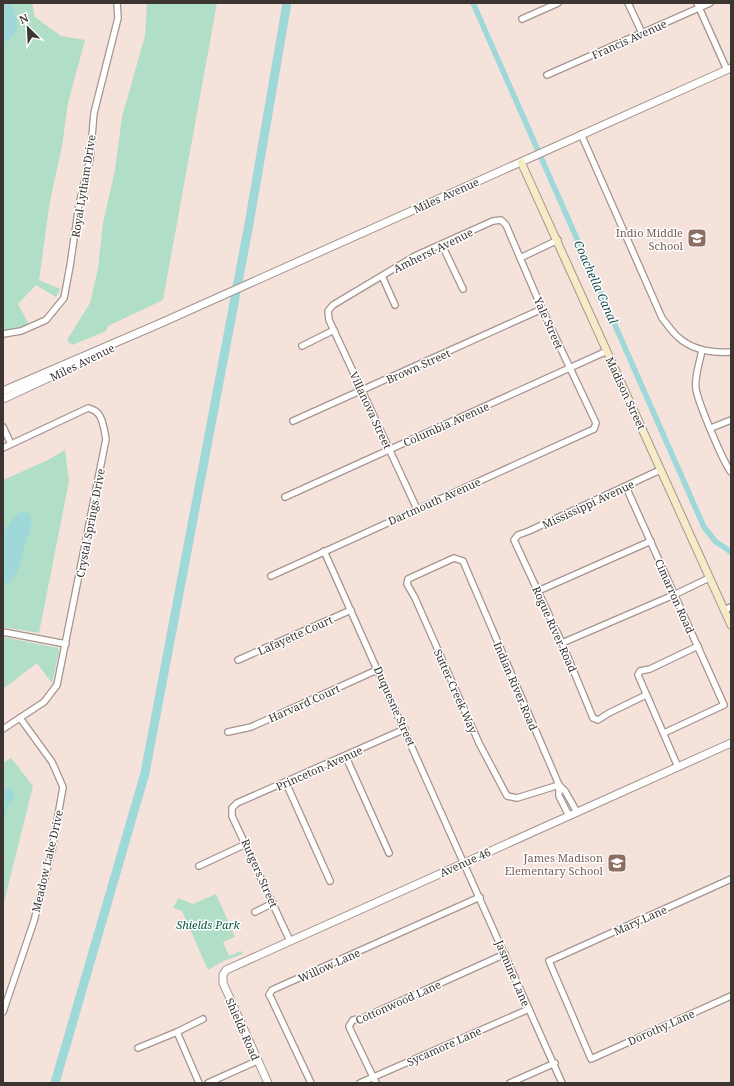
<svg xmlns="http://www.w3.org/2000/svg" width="734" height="1086" viewBox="0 0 734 1086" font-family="'Noto Serif',serif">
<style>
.green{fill:#b0dec6}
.water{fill:#9ed8d8}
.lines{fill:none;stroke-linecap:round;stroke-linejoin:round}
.canal{stroke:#9ed8d8;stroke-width:5.5}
.river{stroke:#9ed8d8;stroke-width:9}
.minor-casing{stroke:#a5948d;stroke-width:8}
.tertiary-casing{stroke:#a5948d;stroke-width:9}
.secondary-casing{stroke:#a5948d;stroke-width:9}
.minor{stroke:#fff;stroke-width:5.5}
.tertiary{stroke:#fff;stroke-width:7}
.secondary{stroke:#f5ebc7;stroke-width:7}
.labels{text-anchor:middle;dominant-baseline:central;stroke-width:3;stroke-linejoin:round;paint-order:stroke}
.street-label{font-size:11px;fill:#3c3532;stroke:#fff}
.education-label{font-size:11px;fill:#785e54;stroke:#fff;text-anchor:end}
.park-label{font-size:11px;font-style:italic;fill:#00583b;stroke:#fff}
.water-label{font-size:12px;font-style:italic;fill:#1e5051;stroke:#fff}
</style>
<rect width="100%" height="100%" fill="#f4e2db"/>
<!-- green -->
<g class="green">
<path d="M 3,3 L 32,3 L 35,17 L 61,36 L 85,40 L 68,103 L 62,146 L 50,201 L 39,280 L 60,289 L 56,297 L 36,285 L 18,304 L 28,323 L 17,329 L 3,330 Z"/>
<path d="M 147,3 L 217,3 L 163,300 L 108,326 L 106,331 L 72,345 L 67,340 L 90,303 L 98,269 L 103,223 L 115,170 L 122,117 L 145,36 Z"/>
<path d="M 65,450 L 69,481 L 39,633 L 3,627 L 3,480 L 46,461 Z"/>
<path d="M 3,637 L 58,648 L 59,652 L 52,683 L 37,663 L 3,689 Z"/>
<path d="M 11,758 L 33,786 L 3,906 L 3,763 Z"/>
<path d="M 216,894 L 235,937 L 223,942 L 229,956 L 241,951 L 243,954 L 223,961 L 208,970 L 182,911 L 173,908 L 178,898 L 193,904 Z"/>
</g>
<!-- water -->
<g class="water">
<path d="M 3,3 L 11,3 C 18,20 23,33 3,43 Z"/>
<path d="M 25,511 C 39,520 26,538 24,549 C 20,563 18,579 3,586 L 3,531 C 12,525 13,512 25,511 Z"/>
<path d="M 12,788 C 19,799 7,805 5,814 C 3,819 5,824 3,830 L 3,810 L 6,803 C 4,798 2,793 6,789 Z"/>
</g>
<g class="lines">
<!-- canal -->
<path class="canal" d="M 473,3 L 704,527 L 715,541 L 731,552"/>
<!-- river -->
<path class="river" d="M 55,1083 L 145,773 L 249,224 L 287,3"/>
<!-- minor casing -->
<g class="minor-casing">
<g id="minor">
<path d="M 628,3 L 642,33"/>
<path d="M 697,3 L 727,70"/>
<path d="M 522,19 L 558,3"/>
<path d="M 547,75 L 710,3"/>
<path d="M 581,134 L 662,318 C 667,324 672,332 678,337 C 692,350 713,353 731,352"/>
<path d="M 442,245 L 463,289"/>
<path d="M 520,258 L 558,240"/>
<path d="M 382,276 L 395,305"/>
<path d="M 3,334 L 21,331 L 46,320 L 64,298 L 70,266 L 79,205 L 90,159 L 94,113 L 118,18 L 117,3"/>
<path d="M 302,346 L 334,330"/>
<path d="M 702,350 C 700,362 694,377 696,389 C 698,402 723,462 731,472"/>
<path d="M 293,421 L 542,309"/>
<path d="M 3,427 L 11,444"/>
<path d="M 711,428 L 731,420"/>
<path d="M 3,448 L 88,408 C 103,411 103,425 106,439 L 57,685 L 44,702 L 3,729"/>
<path d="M 626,487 L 724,705 L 664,733"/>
<path d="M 285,497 L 607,351"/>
<path d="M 324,551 L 562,1083"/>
<path d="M 271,576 L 594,429 L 596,423 L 542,309 L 506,225 L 501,220 L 493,221 L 415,256 L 333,305 L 328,311 L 329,320 L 417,509"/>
<path d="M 538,591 L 651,541"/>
<path d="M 724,610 L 731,607"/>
<path d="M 3,632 L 66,644"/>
<path d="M 562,643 L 676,594 L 709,578"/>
<path d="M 238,660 L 351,610"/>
<path d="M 646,695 L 609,713 L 598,720 L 593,718 L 562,643 L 514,540 L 518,535 L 529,531 L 660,470"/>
<path d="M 228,732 L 251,727 L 379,669"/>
<path d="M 346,757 L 389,853"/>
<path d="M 678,767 L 638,675 L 640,671 L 650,669 L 698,646"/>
<path d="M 286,783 L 330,881"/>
<path d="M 559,785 L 517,798 L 507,796 L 479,743 L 415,598 L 407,584 L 408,579 L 454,558 L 463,561 L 559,785 L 565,791 L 577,812"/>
<path d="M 559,785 L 559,796 L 569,816"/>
<path d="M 199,866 L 246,844"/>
<path d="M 731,879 L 549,961 L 591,1059 L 731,996"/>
<path d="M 255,912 L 273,903"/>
<path d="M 290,941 L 232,816 L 232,808 L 237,803 L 405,729"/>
<path d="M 3,1012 L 34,921 L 52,850 L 63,787 L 52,762 L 20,718"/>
<path d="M 177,1032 L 199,1083"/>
<path d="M 138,1048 L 177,1032 L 203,1019"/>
<path d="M 208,1083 L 257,1061"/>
<path d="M 311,1083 L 271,998 L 269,995 L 272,990 L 480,897"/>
<path d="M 360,1083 L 529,1009"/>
<path d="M 376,1083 L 350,1029 L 349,1026 L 353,1020 L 363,1018 L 505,954"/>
<path d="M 510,1083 L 555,1063"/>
</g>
</g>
<!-- tertiary casing -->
<g class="tertiary-casing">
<g id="tertiary">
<path d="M 3,391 L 161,323 L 731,68"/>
<path d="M 3,399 L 102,353"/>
<path d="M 268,1083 L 223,983 L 223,975 L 226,970 L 731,743"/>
</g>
</g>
<!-- secondary casing -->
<g class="secondary-casing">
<path id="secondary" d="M 521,162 L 731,625"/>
</g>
<!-- minor -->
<use href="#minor" class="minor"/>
<!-- tertiary -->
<use href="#tertiary" class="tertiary"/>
<!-- secondary -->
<use href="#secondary" class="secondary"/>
</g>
<!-- icons -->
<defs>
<g id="school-square" transform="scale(1)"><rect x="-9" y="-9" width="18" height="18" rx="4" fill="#8d6e63" stroke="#fff"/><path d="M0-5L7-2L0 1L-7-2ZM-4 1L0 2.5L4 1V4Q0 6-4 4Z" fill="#fff"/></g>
</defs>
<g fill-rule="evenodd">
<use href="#school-square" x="697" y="238"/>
<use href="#school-square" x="617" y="863"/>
</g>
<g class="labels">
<!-- street labels -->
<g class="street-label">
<text transform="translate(629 39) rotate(-24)">Francis Avenue</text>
<text transform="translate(83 186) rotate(-81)">Royal Lytham Drive</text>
<text transform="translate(446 195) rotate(-24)">Miles Avenue</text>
<text transform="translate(433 250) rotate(-26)">Amherst Avenue</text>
<text transform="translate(549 323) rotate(66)">Yale Street</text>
<text transform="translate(82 362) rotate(-26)">Miles Avenue</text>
<text transform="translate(418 366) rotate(-24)">Brown Street</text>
<text transform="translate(626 393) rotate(65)">Madison Street</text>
<text transform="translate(371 410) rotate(65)">Villanova Street</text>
<text transform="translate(446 424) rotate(-24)">Columbia Avenue</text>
<text transform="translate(434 501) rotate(-24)">Dartmouth Avenue</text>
<text transform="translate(588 504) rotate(-25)">Mississippi Avenue</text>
<text transform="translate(90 523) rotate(-79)">Crystal Springs Drive</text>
<text transform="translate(675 596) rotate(66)">Cimarron Road</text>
<text transform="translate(555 629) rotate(66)">Rogue River Road</text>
<text transform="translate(295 635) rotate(-24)">Lafayette Court</text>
<text transform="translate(516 686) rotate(67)">Indian River Road</text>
<text transform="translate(456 691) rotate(66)">Sutter Creek Way</text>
<text transform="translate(304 703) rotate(-24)">Harvard Court</text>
<text transform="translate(395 706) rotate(66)">Duquesne Street</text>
<text transform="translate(319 768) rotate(-24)">Princeton Avenue</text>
<text transform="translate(47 861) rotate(-77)">Meadow Lake Drive</text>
<text transform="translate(465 862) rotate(-24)">Avenue 46</text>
<text transform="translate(260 873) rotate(66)">Rutgers Street</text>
<text transform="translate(640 920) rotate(-24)">Mary Lane</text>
<text transform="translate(329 965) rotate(-24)">Willow Lane</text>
<text transform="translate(513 973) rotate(67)">Jasmine Lane</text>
<text transform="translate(398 1002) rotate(-24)">Cottonwood Lane</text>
<text transform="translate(661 1027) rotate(-24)">Dorothy Lane</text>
<text transform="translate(243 1029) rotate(66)">Shields Road</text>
<text transform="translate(444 1046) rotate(-24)">Sycamore Lane</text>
</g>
<!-- education labels -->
<g class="education-label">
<text x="683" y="232">Indio Middle<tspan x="683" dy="13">School</tspan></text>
<text x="603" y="857">James Madison<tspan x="603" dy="13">Elementary School</tspan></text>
</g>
<!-- park labels -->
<g class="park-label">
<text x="208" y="924">Shields Park</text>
</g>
<!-- water labels -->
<g class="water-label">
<text transform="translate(596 282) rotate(66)">Coachella Canal</text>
</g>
</g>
<!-- border -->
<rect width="734" height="1086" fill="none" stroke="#3c3532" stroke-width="8"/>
<!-- north arrow -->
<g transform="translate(28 28) rotate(336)" stroke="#ffffff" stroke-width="3" paint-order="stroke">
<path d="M0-3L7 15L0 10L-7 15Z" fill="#3c3532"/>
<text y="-6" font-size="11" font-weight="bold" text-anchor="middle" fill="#3c3532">N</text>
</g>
</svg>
